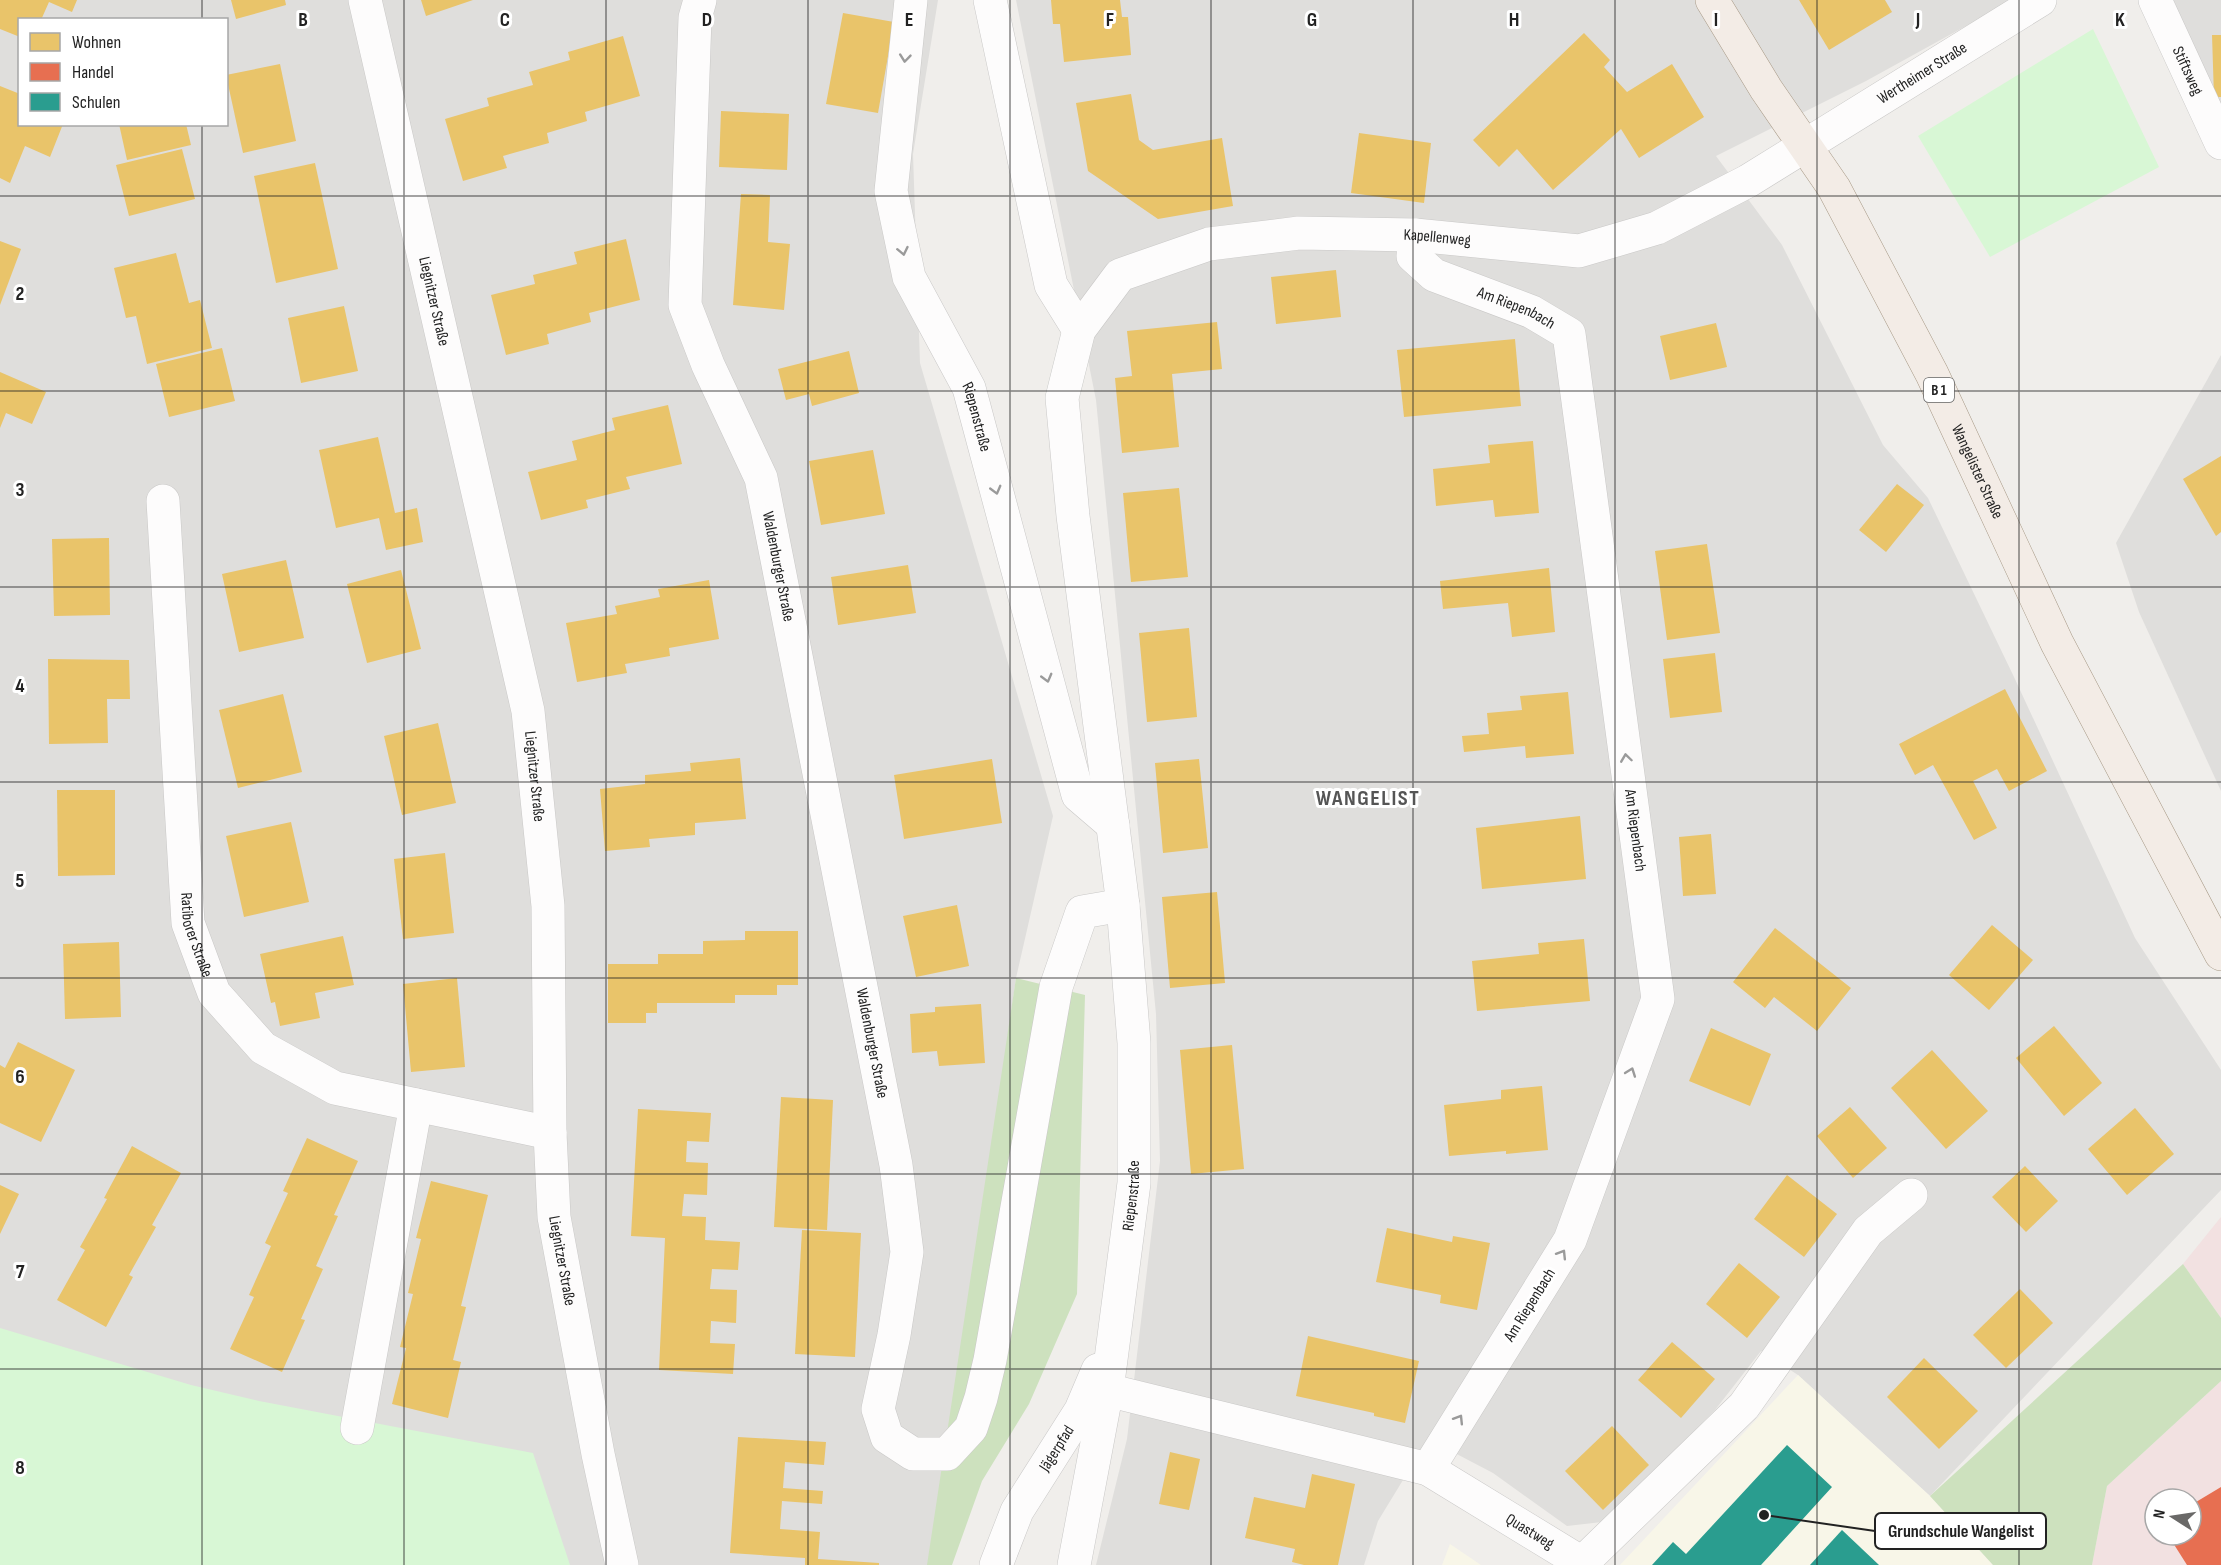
<svg xmlns="http://www.w3.org/2000/svg" width="2221" height="1565" viewBox="0 0 2221 1565" font-family="'Sofia Sans Condensed',sans-serif">
<style>
.residential{fill:#dfdedc;fill-rule:evenodd}
.commercial{fill:#f2e1e1;fill-rule:evenodd}
.education{fill:#f8f6e8}
.forest{fill:#cde1be}
.park{fill:#d8f7d5}
.homes{fill:#e9c46a}
.shops{fill:#e76f51}
.schools{fill:#2a9d8f}
.lines{fill:none;stroke-linecap:round;stroke-linejoin:round}
.minor-casing{stroke:#c9c8c7;stroke-width:34}
.major-casing{stroke:#a79986;stroke-width:34}
.minor{stroke:#fdfcfc;stroke-width:33}
.major{stroke:#f3ece6;stroke-width:33}
.oneway{stroke:#9a9a9a}
.grid{fill:none;stroke:#222;stroke-width:1.5;stroke-opacity:0.55}
.labels{text-anchor:middle;dominant-baseline:central;stroke-width:6;stroke-linejoin:round;paint-order:stroke}
.shield{fill:#fff;stroke:#646464;stroke-width:1.5}
.shield-label{font-size:15px;font-weight:bold;fill:#222}
.street-label{font-size:16px;fill:#222;stroke:#fff}
.district-label{font-size:22px;font-weight:bold;letter-spacing:1.5px;fill:#555;stroke:#fff}
.grid-label{font-size:20px;text-anchor:middle;font-weight:bold;fill:#222;stroke:#fff;stroke-width:6;stroke-linejoin:round;paint-order:stroke}
.leader{fill:none;stroke:#222;stroke-width:2}
.callout-dot{fill:#222;stroke:#fff;stroke-width:2}
.callout{fill:#fff;stroke:#222;stroke-width:2}
.callout-label{font-size:18px;text-anchor:middle;font-weight:bold;fill:#222}
</style>
<rect width="100%" height="100%" fill="#f0eeeb"/>
<!-- residential -->
<g class="residential">
<path d="M 0,0 L 938,0 L 913,154 L 920,363 L 1053,816 L 1016,978 L 933,1565 L 0,1565 ZM 20,20 L 226,20 L 226,124 L 20,124 Z"/>
<path d="M 1016,0 L 2013,0 L 1866,81 L 1716,156 L 1782,245 L 1883,445 L 1928,498 L 2014,677 L 2135,938 L 2221,1070 L 2221,1190 L 1930,1496 L 1798,1375 L 1761,1351 L 1715,1410 L 1602,1522 L 1567,1526 L 1493,1473 L 1428,1439 L 1378,1521 L 1364,1565 L 1096,1565 L 1127,1439 L 1160,1161 L 1156,1014 L 1096,400 Z"/>
<path d="M 2168,0 L 2221,0 L 2221,119 Z"/>
<path d="M 2221,355 L 2221,791 L 2139,612 L 2116,543 Z"/>
</g>
<!-- commercial -->
<g class="commercial">
<path d="M 2221,1217 L 2221,1318 L 2183,1264 Z"/>
<path d="M 2221,1381 L 2221,1565 L 2092,1565 L 2107,1486 ZM 2155,1499 L 2191,1499 L 2191,1535 L 2155,1535 Z"/>
</g>
<!-- education -->
<g class="education">
<path d="M 1798,1375 L 1930,1496 L 1993,1565 L 1620,1565 Z"/>
<path d="M 1450,1544 L 1481,1565 L 1442,1565 Z"/>
</g>
<!-- forest -->
<g class="forest">
<path d="M 1016,978 L 1085,995 L 1077,1294 L 1029,1404 L 982,1481 L 952,1565 L 927,1565 Z"/>
<path d="M 2183,1264 L 2221,1318 L 2221,1381 L 2107,1486 L 2092,1565 L 1993,1565 L 1930,1496 Z"/>
</g>
<!-- park -->
<g class="park">
<path d="M 2093,29 L 2159,167 L 1990,257 L 1918,136 Z"/>
<path d="M 0,1328 L 191,1385 L 259,1401 L 533,1453 L 570,1565 L 0,1565 Z"/>
</g>
<!-- homes -->
<g class="homes">
<path d="M 0,0 L 77,0 L 72,12 L 49,2 L 41,20 L 20,20 L 20,37 L 0,29 Z"/>
<path d="M 231,0 L 285,0 L 286,5 L 236,19 Z"/>
<path d="M 421,0 L 473,0 L 426,16 Z"/>
<path d="M 1051,0 L 1120,0 L 1122,17 L 1128,17 L 1131,55 L 1064,62 L 1060,24 L 1053,24 Z"/>
<path d="M 1799,0 L 1885,0 L 1892,12 L 1829,50 Z"/>
<path d="M 843,13 L 894,22 L 878,113 L 826,104 Z"/>
<path d="M 1584,33 L 1610,60 L 1604,67 L 1627,92 L 1672,64 L 1704,117 L 1639,158 L 1621,129 L 1553,190 L 1517,149 L 1499,167 L 1473,140 Z"/>
<path d="M 2212,35 L 2221,35 L 2221,97 L 2214,97 Z"/>
<path d="M 623,36 L 640,96 L 585,112 L 587,121 L 547,133 L 549,143 L 503,156 L 507,168 L 463,181 L 445,119 L 489,106 L 487,98 L 533,85 L 529,72 L 570,60 L 568,52 Z"/>
<path d="M 280,64 L 296,141 L 243,153 L 226,75 Z"/>
<path d="M 0,86 L 20,94 L 20,124 L 63,124 L 50,157 L 25,146 L 10,183 L 0,178 Z"/>
<path d="M 1131,94 L 1139,140 L 1153,150 L 1222,138 L 1233,206 L 1158,219 L 1088,171 L 1076,103 Z"/>
<path d="M 721,111 L 789,114 L 787,170 L 719,167 Z"/>
<path d="M 119,124 L 186,124 L 191,145 L 127,160 Z"/>
<path d="M 1359,133 L 1431,143 L 1424,203 L 1351,193 Z"/>
<path d="M 182,149 L 195,199 L 129,216 L 116,165 Z"/>
<path d="M 315,163 L 338,269 L 276,283 L 254,176 Z"/>
<path d="M 741,194 L 770,195 L 768,242 L 790,244 L 784,310 L 733,305 Z"/>
<path d="M 626,239 L 640,300 L 589,313 L 591,322 L 547,334 L 549,344 L 506,355 L 491,295 L 535,284 L 533,275 L 577,264 L 574,252 Z"/>
<path d="M 0,241 L 21,249 L 0,305 Z"/>
<path d="M 176,253 L 189,303 L 200,300 L 212,348 L 147,364 L 136,316 L 126,318 L 114,268 Z"/>
<path d="M 1336,270 L 1341,317 L 1276,324 L 1271,277 Z"/>
<path d="M 344,306 L 358,371 L 301,383 L 288,318 Z"/>
<path d="M 1217,322 L 1222,369 L 1172,374 L 1179,447 L 1122,453 L 1115,378 L 1132,376 L 1127,331 Z"/>
<path d="M 1716,323 L 1727,367 L 1670,380 L 1660,336 Z"/>
<path d="M 1515,339 L 1521,406 L 1404,417 L 1397,350 Z"/>
<path d="M 222,348 L 235,401 L 169,417 L 156,364 Z"/>
<path d="M 849,351 L 859,393 L 812,406 L 809,394 L 786,400 L 778,369 Z"/>
<path d="M 0,372 L 46,392 L 32,424 L 6,413 L 0,428 Z"/>
<path d="M 668,405 L 682,464 L 626,477 L 630,489 L 586,500 L 588,508 L 541,520 L 528,472 L 577,460 L 572,441 L 615,430 L 612,418 Z"/>
<path d="M 378,437 L 395,513 L 417,508 L 423,542 L 386,550 L 379,518 L 336,528 L 319,450 Z"/>
<path d="M 1533,441 L 1539,513 L 1495,517 L 1493,500 L 1436,506 L 1433,469 L 1490,463 L 1488,445 Z"/>
<path d="M 873,450 L 885,514 L 821,525 L 809,461 Z"/>
<path d="M 2221,456 L 2221,532 L 2216,536 L 2183,479 Z"/>
<path d="M 1897,484 L 1924,505 L 1886,552 L 1859,530 Z"/>
<path d="M 1179,488 L 1188,577 L 1131,582 L 1123,493 Z"/>
<path d="M 109,538 L 110,615 L 54,616 L 52,539 Z"/>
<path d="M 1707,544 L 1720,633 L 1667,640 L 1655,551 Z"/>
<path d="M 286,560 L 304,638 L 239,652 L 222,574 Z"/>
<path d="M 908,565 L 916,613 L 838,625 L 831,577 Z"/>
<path d="M 1549,568 L 1555,632 L 1512,637 L 1508,603 L 1443,609 L 1440,581 Z"/>
<path d="M 401,570 L 421,649 L 367,663 L 347,584 Z"/>
<path d="M 709,580 L 719,639 L 669,648 L 670,656 L 625,664 L 627,673 L 577,682 L 566,623 L 617,614 L 615,606 L 660,597 L 658,589 Z"/>
<path d="M 1189,628 L 1197,717 L 1147,722 L 1139,633 Z"/>
<path d="M 1715,653 L 1722,712 L 1670,718 L 1663,659 Z"/>
<path d="M 48,659 L 129,660 L 130,699 L 107,699 L 108,743 L 49,744 Z"/>
<path d="M 2005,689 L 2047,771 L 2009,791 L 1997,769 L 1973,781 L 1997,828 L 1974,840 L 1933,765 L 1915,775 L 1899,744 Z"/>
<path d="M 1568,692 L 1574,754 L 1526,758 L 1525,746 L 1464,752 L 1462,736 L 1489,734 L 1487,713 L 1522,710 L 1520,696 Z"/>
<path d="M 283,694 L 302,772 L 238,788 L 219,710 Z"/>
<path d="M 438,723 L 456,803 L 402,815 L 384,736 Z"/>
<path d="M 740,758 L 746,819 L 695,823 L 695,835 L 649,839 L 650,847 L 605,851 L 600,789 L 645,784 L 645,775 L 691,771 L 690,763 Z"/>
<path d="M 992,759 L 1002,823 L 904,839 L 894,775 Z"/>
<path d="M 1199,759 L 1208,848 L 1163,853 L 1155,763 Z"/>
<path d="M 57,790 L 115,790 L 115,875 L 58,876 Z"/>
<path d="M 1580,816 L 1586,879 L 1482,889 L 1476,828 Z"/>
<path d="M 291,822 L 309,902 L 244,917 L 226,836 Z"/>
<path d="M 1711,834 L 1716,894 L 1683,896 L 1679,837 Z"/>
<path d="M 445,853 L 454,933 L 403,939 L 394,859 Z"/>
<path d="M 1217,892 L 1225,983 L 1170,988 L 1162,897 Z"/>
<path d="M 957,905 L 969,966 L 916,977 L 903,916 Z"/>
<path d="M 1992,925 L 2033,960 L 1989,1010 L 1949,975 Z"/>
<path d="M 1775,928 L 1851,988 L 1817,1031 L 1774,997 L 1765,1008 L 1733,982 Z"/>
<path d="M 745,931 L 798,931 L 798,985 L 777,985 L 777,995 L 735,995 L 735,1003 L 657,1003 L 657,1013 L 646,1013 L 646,1023 L 608,1023 L 608,964 L 658,964 L 658,954 L 703,954 L 703,941 L 745,940 Z"/>
<path d="M 343,936 L 354,985 L 315,993 L 320,1018 L 280,1026 L 275,1002 L 271,1003 L 260,954 Z"/>
<path d="M 1584,939 L 1590,1001 L 1477,1011 L 1472,961 L 1539,954 L 1538,943 Z"/>
<path d="M 119,942 L 121,1017 L 65,1019 L 63,944 Z"/>
<path d="M 457,978 L 465,1067 L 411,1072 L 403,984 Z"/>
<path d="M 981,1004 L 985,1063 L 939,1066 L 937,1051 L 912,1053 L 910,1014 L 935,1012 L 935,1007 Z"/>
<path d="M 2054,1026 L 2102,1083 L 2064,1116 L 2016,1058 Z"/>
<path d="M 1711,1028 L 1771,1054 L 1750,1106 L 1689,1081 Z"/>
<path d="M 18,1042 L 75,1070 L 41,1142 L 0,1123 L 0,1065 L 5,1068 Z"/>
<path d="M 1232,1045 L 1244,1169 L 1191,1174 L 1180,1050 Z"/>
<path d="M 1932,1050 L 1988,1111 L 1946,1149 L 1891,1088 Z"/>
<path d="M 1542,1086 L 1548,1150 L 1506,1154 L 1506,1151 L 1449,1156 L 1444,1105 L 1501,1099 L 1501,1090 Z"/>
<path d="M 781,1097 L 833,1100 L 827,1230 L 774,1227 Z"/>
<path d="M 1850,1107 L 1887,1148 L 1853,1178 L 1817,1136 Z"/>
<path d="M 2135,1108 L 2174,1154 L 2127,1195 L 2088,1149 Z"/>
<path d="M 638,1109 L 711,1113 L 709,1142 L 687,1141 L 686,1162 L 708,1163 L 707,1195 L 684,1194 L 682,1216 L 706,1217 L 705,1240 L 740,1242 L 738,1270 L 712,1269 L 710,1289 L 737,1290 L 736,1323 L 711,1321 L 710,1343 L 735,1344 L 733,1374 L 659,1370 L 665,1238 L 631,1236 Z"/>
<path d="M 307,1138 L 358,1161 L 334,1215 L 338,1216 L 316,1266 L 323,1269 L 301,1319 L 305,1320 L 282,1372 L 230,1349 L 254,1297 L 249,1295 L 271,1246 L 265,1243 L 288,1193 L 283,1191 Z"/>
<path d="M 132,1146 L 181,1173 L 152,1225 L 156,1227 L 129,1275 L 133,1277 L 106,1327 L 57,1300 L 85,1250 L 80,1247 L 107,1199 L 104,1198 Z"/>
<path d="M 2025,1166 L 2058,1201 L 2026,1232 L 1992,1197 Z"/>
<path d="M 1787,1175 L 1837,1214 L 1804,1257 L 1754,1219 Z"/>
<path d="M 431,1181 L 488,1195 L 461,1306 L 466,1307 L 453,1360 L 461,1362 L 448,1418 L 392,1404 L 406,1348 L 400,1347 L 413,1294 L 408,1293 L 421,1239 L 416,1238 Z"/>
<path d="M 0,1185 L 19,1194 L 0,1234 Z"/>
<path d="M 1387,1228 L 1452,1242 L 1453,1236 L 1490,1243 L 1477,1310 L 1440,1303 L 1441,1295 L 1376,1282 Z"/>
<path d="M 802,1230 L 861,1233 L 855,1357 L 795,1354 Z"/>
<path d="M 1739,1263 L 1780,1297 L 1747,1338 L 1706,1304 Z"/>
<path d="M 2020,1289 L 2053,1323 L 2006,1368 L 1973,1335 Z"/>
<path d="M 1308,1336 L 1419,1361 L 1405,1423 L 1374,1416 L 1374,1413 L 1296,1396 Z"/>
<path d="M 1672,1342 L 1715,1379 L 1681,1418 L 1638,1380 Z"/>
<path d="M 1924,1358 L 1978,1411 L 1939,1449 L 1887,1397 Z"/>
<path d="M 1612,1426 L 1649,1465 L 1603,1510 L 1565,1471 Z"/>
<path d="M 738,1437 L 826,1442 L 824,1465 L 785,1462 L 783,1488 L 823,1491 L 822,1504 L 782,1501 L 780,1529 L 820,1532 L 818,1559 L 879,1563 L 879,1565 L 805,1565 L 805,1558 L 730,1553 Z"/>
<path d="M 1170,1452 L 1200,1459 L 1189,1510 L 1159,1504 Z"/>
<path d="M 1312,1474 L 1355,1484 L 1338,1565 L 1304,1565 L 1292,1562 L 1295,1549 L 1245,1538 L 1254,1497 L 1305,1508 Z"/>
</g>
<!-- shops -->
<path class="shops" d="M 2221,1487 L 2221,1565 L 2187,1565 L 2168,1535 L 2191,1535 L 2191,1505 Z"/>
<!-- schools -->
<g class="schools">
<path d="M 1787,1445 L 1832,1487 L 1761,1565 L 1652,1565 L 1673,1542 L 1686,1554 Z"/>
<path d="M 1842,1530 L 1879,1565 L 1810,1565 Z"/>
</g>
<g class="lines">
<!-- minor casing -->
<g class="minor-casing">
<g id="minor">
<path id="s1" d="M 365,0 L 528,711 L 548,906 L 550,1133 L 554,1217 L 598,1454 L 622,1565"/>
<path id="s2" d="M 700,0 L 695,18 L 685,305 L 708,365 L 761,478 L 896,1165 L 907,1252 L 894,1335 L 878,1409 L 887,1437 L 913,1454 L 947,1454 L 971,1428 L 981,1398 L 990,1360 L 1056,987 L 1082,912 L 1123,905"/>
<path id="s3" d="M 911,0 L 891,191 L 909,277 L 969,388 L 1078,795 L 1113,825"/>
<path d="M 990,0 L 1051,285 L 1079,330"/>
<path id="s4" d="M 2155,0 L 2221,143"/>
<path id="s5" d="M 1415,235 L 1413,256 L 1434,275 L 1532,312 L 1569,334 L 1658,999 L 1570,1240 L 1428,1469"/>
<path id="s6" d="M 163,501 L 188,923 L 214,993 L 263,1048 L 335,1088 L 550,1133"/>
<path id="s7" d="M 1107,1390 L 1428,1469 L 1582,1563 L 1744,1406 L 1868,1231 L 1911,1195"/>
<path d="M 357,1428 L 416,1105"/>
<path id="s8" d="M 996,1565 L 1017,1511 L 1081,1410 L 1098,1370"/>
<path id="s9" d="M 1074,1565 L 1107,1390 L 1134,1183 L 1134,1043 L 1123,905 L 1073,516 L 1062,398 L 1079,330 L 1120,275 L 1209,244 L 1299,233 L 1415,235 L 1579,251 L 1657,228 L 1748,181 L 2040,0"/>
</g>
</g>
<!-- major casing -->
<g class="major-casing">
<g id="major">
<path id="s10" d="M 1712,0 L 1766,89 L 1834,188 L 1932,374 L 2057,643 L 2221,954"/>
</g>
</g>
<!-- minor -->
<use href="#minor" class="minor"/>
<!-- major -->
<use href="#major" class="major"/>
</g>
<!-- one-way arrows -->
<defs><path id="oneway-chevron" d="M-2-3.5L2.5 0L-2 3.5" fill="none" stroke-width="1.6" stroke-linecap="round" stroke-linejoin="round" transform="scale(1.5)"/></defs>
<g class="oneway">
<use href="#oneway-chevron" transform="translate(905 58) rotate(96)"/>
<use href="#oneway-chevron" transform="translate(903 251) rotate(78)"/>
<use href="#oneway-chevron" transform="translate(996 490) rotate(75)"/>
<use href="#oneway-chevron" transform="translate(1047 678) rotate(75)"/>
<use href="#oneway-chevron" transform="translate(1626 758) rotate(-98)"/>
<use href="#oneway-chevron" transform="translate(1631 1072) rotate(-70)"/>
<use href="#oneway-chevron" transform="translate(1562 1254) rotate(-58)"/>
<use href="#oneway-chevron" transform="translate(1459 1419) rotate(-58)"/>
</g>
<!-- grid -->
<path class="grid" d="M 202,0 L 202,20M 404,0 L 404,1565M 606,0 L 606,1565M 808,0 L 808,1565M 1010,0 L 1010,1565M 1211,0 L 1211,1565M 1413,0 L 1413,1565M 1615,0 L 1615,1565M 1817,0 L 1817,1565M 2019,0 L 2019,1565M 202,124 L 202,1565M 0,196 L 2221,196M 0,391 L 2221,391M 0,587 L 2221,587M 0,782 L 2221,782M 0,978 L 2221,978M 0,1174 L 2221,1174M 0,1369 L 2221,1369"/>
<g class="labels">
<!-- shield labels -->
<rect class="shield" x="1924" y="378" width="30" height="24" rx="4.5"/>
<g class="shield-label">
<text x="1939" y="390">B 1</text>
</g>
<!-- street labels -->
<g class="street-label">
<text stroke="none"><textPath href="#s4" startOffset="78">Stiftsweg</textPath></text>
<text stroke="none"><textPath href="#s9" startOffset="2169">Wertheimer Straße</textPath></text>
<text stroke="none"><textPath href="#s9" startOffset="1638">Kapellenweg</textPath></text>
<text stroke="none"><textPath href="#s1" startOffset="309">Liegnitzer Straße</textPath></text>
<text stroke="none"><textPath href="#s5" startOffset="138">Am Riepenbach</textPath></text>
<text stroke="none"><textPath href="#s3" startOffset="436">Riepenstraße</textPath></text>
<text stroke="none"><textPath href="#s10" startOffset="542">Wangelister Straße</textPath></text>
<text stroke="none"><textPath href="#s2" startOffset="585">Waldenburger Straße</textPath></text>
<text stroke="none"><textPath href="#s1" startOffset="795">Liegnitzer Straße</textPath></text>
<text stroke="none"><textPath href="#s5" startOffset="698">Am Riepenbach</textPath></text>
<text stroke="none"><textPath href="#s6" startOffset="436">Ratiborer Straße</textPath></text>
<text stroke="none"><textPath href="#s2" startOffset="1071">Waldenburger Straße</textPath></text>
<text stroke="none"><textPath href="#s9" startOffset="374">Riepenstraße</textPath></text>
<text stroke="none"><textPath href="#s1" startOffset="1281">Liegnitzer Straße</textPath></text>
<text transform="translate(1530 1305) rotate(-58)">Am Riepenbach</text>
<text stroke="none"><textPath href="#s8" startOffset="132">Jägerpfad</textPath></text>
<text stroke="none"><textPath href="#s7" startOffset="450">Quastweg</textPath></text>
</g>
<!-- district labels -->
<g class="district-label">
<text x="1368" y="798">WANGELIST</text>
</g>
</g>
<g class="grid-label">
<text x="303" y="26">B</text>
<text x="505" y="26">C</text>
<text x="707" y="26">D</text>
<text x="909" y="26">E</text>
<text x="1110" y="26">F</text>
<text x="1312" y="26">G</text>
<text x="1514" y="26">H</text>
<text x="1716" y="26">I</text>
<text x="1918" y="26">J</text>
<text x="2120" y="26">K</text>
<text x="20" y="300">2</text>
<text x="20" y="496">3</text>
<text x="20" y="692">4</text>
<text x="20" y="887">5</text>
<text x="20" y="1083">6</text>
<text x="20" y="1278">7</text>
<text x="20" y="1474">8</text>
</g>
<!-- callouts -->
<path class="leader" d="M1764 1515L1875 1531"/>
<circle class="callout-dot" cx="1764" cy="1515" r="6"/>
<rect class="callout" x="1875" y="1513" width="171" height="36" rx="6"/>
<g class="callout-label">
<text x="1961" y="1537">Grundschule Wangelist</text>
</g>
<!-- legend -->
<rect x="18" y="18" width="210" height="108" fill="#ffffff" stroke="#a7a7a7" stroke-width="1.5"/>
<rect x="30" y="33" width="30" height="18" fill="#e9c46a" stroke="#a7a7a7" stroke-width="1.5"/>
<text x="72" y="48" font-size="18" fill="#222222">Wohnen</text>
<rect x="30" y="63" width="30" height="18" fill="#e76f51" stroke="#a7a7a7" stroke-width="1.5"/>
<text x="72" y="78" font-size="18" fill="#222222">Handel</text>
<rect x="30" y="93" width="30" height="18" fill="#2a9d8f" stroke="#a7a7a7" stroke-width="1.5"/>
<text x="72" y="108" font-size="18" fill="#222222">Schulen</text>
<!-- north arrow -->
<g transform="translate(2173 1517) rotate(282)"><circle r="28" fill="#ffffff" stroke="#a7a7a7" stroke-width="1.5"/>
<path d="M0-4.5L10 22L0 15L-10 22Z" fill="#6a6968"/>
<text y="-9" font-size="16" font-weight="bold" text-anchor="middle" fill="#222222">N</text>
</g>
</svg>
